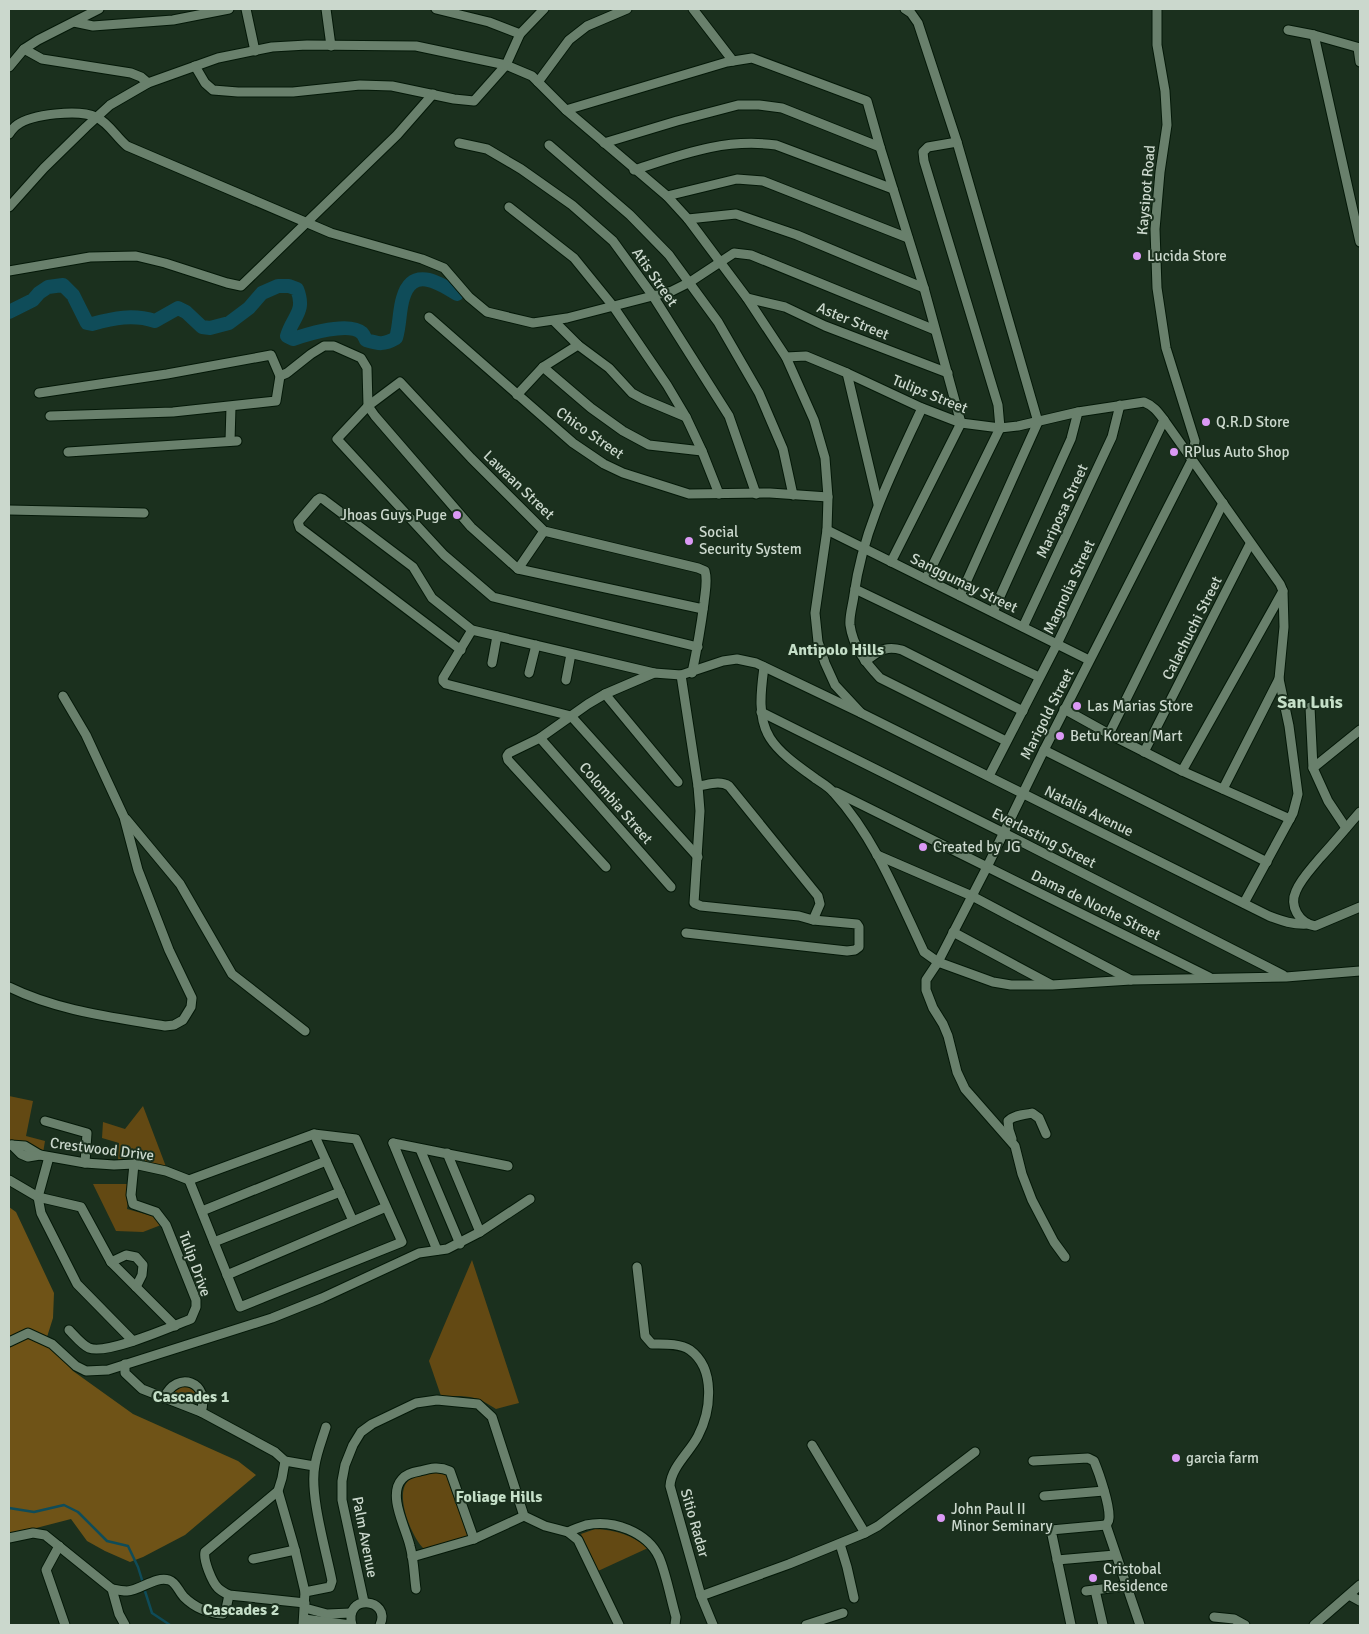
<svg xmlns="http://www.w3.org/2000/svg" width="1369" height="1634" viewBox="0 0 1369 1634" font-family="Signika,sans-serif">
<style>
.green{fill:#634913}
.forest{fill:#6f5317}
.lines{fill:none;stroke-linecap:round;stroke-linejoin:round}
.stream{stroke:#0f4c59;stroke-width:2.5}
.river{stroke:#0f4c59;stroke-width:14}
.minor-casing{stroke:#041808;stroke-width:11}
.minor{stroke:#69806c;stroke-width:9}
.poi-dot{fill:#db99f5;stroke:#1b301e;stroke-width:2}
.labels{text-anchor:middle;dominant-baseline:central;stroke-width:4;stroke-linejoin:round;paint-order:stroke}
.street-label{font-size:15px;fill:#cbd8cd;stroke:#1b301e}
.poi-label{font-size:15px;fill:#cbd8cd;stroke:#1b301e;text-anchor:start}
.neighbourhood-label{font-size:16px;font-weight:bold;fill:#c5dfc8;stroke:#1b301e}
.quarter-label{font-size:18px;font-weight:bold;fill:#c5dfc8;stroke:#1b301e}
</style>
<rect width="100%" height="100%" fill="#1b301e"/>
<!-- green -->
<g class="green">
<path d="M 9,1096 L 33,1101 L 26,1136 L 45,1141 L 43,1153 L 39,1151 L 34,1146 L 24,1142 L 17,1144 L 9,1141 Z"/>
<path d="M 143,1106 L 168,1172 L 144,1162 C 137,1146 128,1158 118,1160 L 119,1143 L 102,1138 L 103,1122 L 125,1129 Z"/>
<path d="M 93,1184 L 127,1184 L 128,1201 L 127,1209 L 156,1217 L 161,1225 L 143,1232 L 116,1231 Z"/>
<path d="M 472,1260 L 519,1403 L 496,1409 C 474,1394 466,1396 441,1396 L 429,1361 Z"/>
<path d="M 181,1385 L 192,1387 L 196,1393 L 196,1398 L 190,1402 L 176,1396 L 174,1392 L 175,1388 Z"/>
<path d="M 437,1472 L 444,1473 L 447,1477 L 468,1532 L 467,1538 L 424,1549 C 412,1538 394,1495 408,1481 C 414,1474 428,1473 437,1472 Z"/>
<path d="M 595,1529 C 616,1530 632,1535 648,1548 L 598,1571 L 581,1534 Z"/>
</g>
<!-- forest -->
<path class="forest" d="M 9,1207 L 16,1212 L 54,1293 L 53,1318 L 47,1337 L 51,1347 L 73,1371 L 133,1414 L 238,1461 L 256,1475 L 185,1535 L 143,1557 L 130,1562 L 105,1551 L 87,1541 L 71,1519 L 9,1535 Z"/>
<g class="lines">
<!-- stream -->
<g class="stream">
<path d="M 9,1508 L 34,1512 L 64,1505 L 78,1512 L 107,1541 L 128,1546 L 138,1567 L 143,1583"/>
<path d="M 144,1588 L 152,1613 L 170,1625"/>
</g>
<!-- river -->
<path class="river" d="M 9,312 L 33,300 L 39,293 L 48,287 L 63,285 L 73,295 L 87,323 L 92,324 C 114,318 133,314 155,321 L 178,308 L 186,312 L 202,327 L 210,328 L 229,323 L 249,308 L 262,293 L 278,286 L 289,286 L 297,289 C 306,312 293,316 287,336 L 293,339 C 308,334 349,321 362,333 C 364,335 365,338 366,340 C 379,344 384,345 396,338 C 400,325 399,311 403,298 C 412,267 437,281 457,294"/>
<!-- minor casing -->
<g class="minor-casing">
<g id="minor">
<path d="M 246,9 L 255,51"/>
<path d="M 326,9 L 331,46"/>
<path d="M 436,9 L 489,22 L 520,34"/>
<path d="M 693,9 L 733,61"/>
<path d="M 905,9 L 911,13 L 918,23 L 957,142 L 1038,422 L 960,596"/>
<path d="M 74,22 L 93,26 L 173,20 L 229,9"/>
<path d="M 1288,30 L 1314,35 L 1360,48"/>
<path d="M 1314,35 L 1360,242"/>
<path d="M 1358,48 L 1360,62"/>
<path d="M 24,49 L 42,59 L 131,73 L 141,77 L 148,83"/>
<path d="M 195,66 L 205,83 L 213,90 L 238,92 L 293,92 L 360,85 L 392,86 L 454,99 L 474,101 L 506,65 L 520,34 L 544,9"/>
<path d="M 9,67 L 24,49 L 38,40 L 99,9"/>
<path d="M 538,82 L 569,40 L 587,26 L 627,9"/>
<path d="M 566,110 L 727,62 L 752,58 L 867,101 L 880,147 L 924,288 L 961,423 L 891,562"/>
<path d="M 9,134 C 11,131 14,127 17,125 C 32,114 79,109 96,117 C 109,123 116,137 127,146 L 331,233 L 422,259 L 444,268 L 469,297 L 487,312 L 533,323 L 567,318 L 672,291 L 690,282 L 734,253 L 751,255 L 935,330"/>
<path d="M 459,143 L 487,149 L 521,169 L 572,205 L 613,241 L 653,296 L 729,416 L 756,494"/>
<path d="M 604,143 L 677,121 L 738,105 L 759,105 L 782,108 L 880,147"/>
<path d="M 549,145 L 630,215 L 669,255 L 718,322 L 759,393 L 783,449 L 793,495"/>
<path d="M 634,170 C 683,154 724,138 776,145 L 893,189"/>
<path d="M 667,196 L 737,179 L 763,181 L 908,238"/>
<path d="M 9,207 L 44,168 L 86,127 L 110,105 L 148,83 L 218,58 L 272,47 L 307,45 L 416,46 L 506,65 L 532,76 L 566,110 L 667,196 L 688,219 L 747,298 L 786,357 L 814,420 L 825,458 L 828,497 L 827,530 L 815,613 L 818,642 L 825,663 L 835,685 L 861,713"/>
<path d="M 509,207 L 574,258 L 613,306 L 667,385 L 686,417 L 702,451 L 719,494"/>
<path d="M 688,219 L 736,214 L 797,235 L 924,288"/>
<path d="M 9,271 L 90,257 L 136,256 L 165,263 L 227,283 L 241,286 L 397,135 L 433,94"/>
<path d="M 747,298 L 785,307 L 825,326 L 948,373"/>
<path d="M 429,317 L 573,443 L 604,464 L 623,473 L 689,494 L 770,493 L 828,497"/>
<path d="M 554,321 L 578,345 L 609,368 L 632,393 L 643,399 L 686,417"/>
<path d="M 786,357 L 806,356 L 847,373 L 922,408 L 961,423 L 1000,428 L 1018,426 L 1078,412 L 1144,402 C 1154,406 1158,412 1164,420 L 1057,644 L 989,776"/>
<path d="M 543,367 L 591,408 L 623,431 L 649,445 L 702,451"/>
<path d="M 847,373 L 878,504"/>
<path d="M 280,376 L 287,373 L 311,354 L 324,346 L 334,346 L 361,358 L 367,368 L 368,406 L 375,416 L 471,527 L 518,569 L 703,609"/>
<path d="M 39,393 L 167,374 L 271,355 L 280,376 L 276,401 L 173,412 L 50,416"/>
<path d="M 517,395 L 543,367 L 578,345"/>
<path d="M 922,408 C 894,469 863,528 854,595 C 853,604 849,616 850,625 C 853,647 866,663 880,678 L 1006,741"/>
<path d="M 1164,420 L 1280,584 L 1283,591 L 1284,627 L 1279,679 L 1289,726 L 1298,794 L 1293,813 L 1244,903"/>
<path d="M 230,441 L 231,407"/>
<path d="M 68,452 L 237,441"/>
<path d="M 9,510 L 144,513"/>
<path d="M 827,530 L 1089,660"/>
<path d="M 518,569 L 544,531"/>
<path d="M 926,579 L 1000,428 L 998,405 L 924,161 L 923,152 L 928,147 L 957,142"/>
<path d="M 855,589 L 1039,677"/>
<path d="M 993,612 L 1071,439 L 1078,412"/>
<path d="M 1023,627 L 1112,437 L 1120,405"/>
<path d="M 472,630 L 443,678 L 443,681 L 446,684 L 571,716 L 698,857"/>
<path d="M 461,650 L 300,528 L 298,522 L 317,500 L 320,498 L 323,499 L 413,567 L 432,598 L 472,630 L 654,673"/>
<path d="M 865,661 C 879,652 884,645 902,650 L 1023,711"/>
<path d="M 492,663 L 497,636"/>
<path d="M 764,667 C 761,690 757,717 770,738 C 780,754 801,768 816,779 C 822,783 829,787 834,793 C 875,838 898,897 924,952 L 938,962 L 993,982 L 1011,985 L 1052,985 L 1131,980 L 1286,977 L 1360,971"/>
<path d="M 529,673 L 536,645"/>
<path d="M 692,673 C 697,649 701,626 704,603 C 705,592 708,581 705,571 L 698,568 L 544,531 L 471,458 L 400,382 L 368,406 L 337,439 L 444,555 L 493,597 L 698,647"/>
<path d="M 681,675 L 698,786 L 700,811 L 694,903 L 701,906 L 799,916 L 813,920 L 857,924 L 859,927 L 859,947 L 855,950 L 847,951 L 686,933"/>
<path d="M 566,680 L 571,654"/>
<path d="M 605,694 L 678,782"/>
<path d="M 1310,707 L 1313,768 L 1328,801 L 1346,828"/>
<path d="M 1064,709 L 1109,734 L 1182,771 L 1290,819"/>
<path d="M 761,712 L 1004,833 L 1283,975"/>
<path d="M 1109,734 L 1223,503"/>
<path d="M 540,738 L 671,887"/>
<path d="M 1044,750 L 1267,862"/>
<path d="M 1144,752 L 1250,544"/>
<path d="M 1313,768 L 1360,730"/>
<path d="M 1182,771 L 1283,591"/>
<path d="M 698,786 C 707,785 720,780 729,786 L 818,896 L 820,904 L 813,920"/>
<path d="M 1223,789 L 1279,679"/>
<path d="M 836,792 L 1209,977"/>
<path d="M 1360,812 C 1346,828 1333,844 1319,859 C 1311,869 1301,879 1296,891 C 1289,906 1299,923 1315,926 L 1360,907"/>
<path d="M 126,819 L 180,884 L 232,974 L 305,1031"/>
<path d="M 877,855 L 972,896 L 1131,980"/>
<path d="M 606,867 L 508,760 L 507,756 L 509,753 L 540,738 L 588,704 L 605,694 L 654,673 L 681,675 L 723,661 L 737,659 L 756,663 L 861,713 L 1269,916 C 1282,921 1293,925 1308,924"/>
<path d="M 953,932 L 1050,984"/>
<path d="M 9,987 C 58,1011 112,1017 165,1026 L 174,1025 L 183,1020 L 191,1007 L 192,998 L 169,950 L 138,870 L 124,817 L 86,735 L 63,696"/>
<path d="M 45,1121 L 87,1133 L 85,1163"/>
<path d="M 314,1134 L 356,1139 L 402,1242 L 240,1307 L 189,1180 Z"/>
<path d="M 314,1134 L 353,1221"/>
<path d="M 1012,1139 L 1009,1130 L 1008,1121 C 1013,1115 1024,1115 1032,1113 L 1039,1118 L 1046,1134"/>
<path d="M 393,1143 L 508,1166"/>
<path d="M 393,1143 L 437,1250"/>
<path d="M 11,1145 L 25,1146 L 40,1155"/>
<path d="M 12,1145 L 21,1154 L 28,1157 L 40,1155 L 85,1163 L 114,1165 L 134,1164 L 166,1171 L 189,1180"/>
<path d="M 420,1149 L 460,1244"/>
<path d="M 447,1153 L 480,1232"/>
<path d="M 49,1157 L 38,1197 L 41,1213 L 77,1284 L 133,1341"/>
<path d="M 9,1180 L 38,1197 L 81,1207 L 111,1262 L 175,1326"/>
<path d="M 202,1211 L 326,1161"/>
<path d="M 214,1242 L 340,1192"/>
<path d="M 1065,1257 L 1054,1242 L 1032,1200 L 1022,1174 L 1015,1146 L 965,1089 L 957,1072 L 948,1036 L 943,1024 L 933,1008 L 926,990 L 926,980 L 938,962 L 987,867 L 1044,750 L 1192,460 L 1195,441 L 1166,348 L 1157,288 L 1155,229 L 1160,172 L 1167,125 L 1165,91 L 1157,45 L 1157,9"/>
<path d="M 111,1262 L 126,1255 L 136,1257 L 143,1265 L 142,1275 L 136,1287"/>
<path d="M 637,1267 L 645,1336 L 652,1344 C 663,1344 680,1343 690,1350 C 716,1369 711,1411 698,1436 C 690,1452 671,1467 670,1486 L 701,1596 L 713,1625"/>
<path d="M 227,1275 L 386,1207"/>
<path d="M 69,1330 C 74,1335 82,1345 89,1348 C 107,1355 171,1327 191,1319 L 196,1307 L 196,1300 L 166,1225 L 156,1212 L 133,1204 L 131,1195 L 134,1164"/>
<path d="M 9,1342 L 28,1333 L 52,1344 L 76,1366 L 86,1371 L 108,1370 L 272,1318 L 322,1298 L 419,1253 L 447,1249 L 480,1232 L 530,1199"/>
<path d="M 125,1364 L 125,1373 L 142,1389 L 201,1412 L 275,1452 L 285,1461 L 314,1466"/>
<path d="M 164,1398 C 177,1369 211,1382 201,1412"/>
<path d="M 812,1445 L 865,1533"/>
<path d="M 285,1461 L 282,1478 L 278,1491 L 295,1550 L 305,1592 L 303,1625"/>
<path d="M 1033,1461 L 1088,1458 L 1094,1461 C 1099,1473 1110,1505 1109,1518 C 1109,1522 1108,1522 1106,1525 L 1140,1625"/>
<path d="M 278,1491 L 205,1552 C 203,1560 212,1582 218,1588 C 221,1591 225,1593 229,1595 L 305,1603"/>
<path d="M 1044,1496 L 1104,1491"/>
<path d="M 568,1532 C 574,1529 580,1527 586,1525 C 613,1519 647,1532 659,1557 C 666,1573 671,1600 676,1617 L 675,1625"/>
<path d="M 9,1538 L 33,1533 L 45,1535 L 112,1589 L 119,1614 L 125,1625"/>
<path d="M 840,1544 L 847,1567 L 854,1598"/>
<path d="M 59,1546 L 46,1570 L 65,1625"/>
<path d="M 412,1557 L 474,1539 L 524,1516"/>
<path d="M 253,1559 L 295,1550"/>
<path d="M 1057,1560 L 1115,1555"/>
<path d="M 112,1589 C 117,1590 122,1591 127,1591 C 141,1590 155,1576 169,1580 C 176,1582 179,1592 184,1597 C 195,1608 208,1613 223,1614 L 226,1609 L 229,1595"/>
<path d="M 416,1589 C 414,1575 414,1560 410,1546 C 406,1528 387,1495 402,1479 C 406,1474 414,1472 420,1471 C 431,1468 439,1466 450,1471 L 474,1539"/>
<path d="M 1095,1590 L 1103,1625"/>
<path d="M 1086,1591 L 1126,1586"/>
<path d="M 305,1592 L 330,1587 L 332,1581 C 326,1550 309,1494 315,1465 C 317,1452 322,1440 326,1427"/>
<path d="M 1349,1595 L 1360,1601"/>
<path d="M 701,1596 L 789,1564 L 865,1533 L 878,1526 L 975,1452"/>
<path d="M 364,1602 L 342,1500 L 342,1481 L 345,1465 L 353,1445 L 361,1432 L 372,1424 L 416,1403 L 437,1400 L 478,1404 L 492,1417 L 524,1516 L 545,1526 L 568,1532 L 578,1540 L 619,1625"/>
<path d="M 305,1608 L 327,1614 L 351,1613"/>
<path d="M 1214,1617 L 1234,1619 L 1245,1625"/>
<path d="M 304,1619 L 351,1625"/>
<path d="M 352,1625 C 343,1593 392,1598 380,1625"/>
<path d="M 806,1625 L 843,1613"/>
<path d="M 1071,1625 L 1051,1530 L 1106,1525"/>
<path d="M 1314,1625 L 1360,1585"/>
</g>
</g>
<!-- minor -->
<use href="#minor" class="minor"/>
</g>
<!-- markers -->
<g class="poi-dot">
<circle cx="1137" cy="256" r="5"/>
<circle cx="1206" cy="422" r="5"/>
<circle cx="1174" cy="452" r="5"/>
<circle cx="457" cy="515" r="5"/>
<circle cx="689" cy="541" r="5"/>
<circle cx="1077" cy="706" r="5"/>
<circle cx="1060" cy="736" r="5"/>
<circle cx="923" cy="847" r="5"/>
<circle cx="1176" cy="1458" r="5"/>
<circle cx="941" cy="1518" r="5"/>
<circle cx="1093" cy="1578" r="5"/>
</g>
<g class="labels">
<!-- street labels -->
<g class="street-label">
<text transform="translate(1146 190) rotate(-85)">Kaysipot Road</text>
<text transform="translate(655 277) rotate(55)">Atis Street</text>
<text transform="translate(853 321) rotate(22)">Aster Street</text>
<text transform="translate(930 394) rotate(22)">Tulips Street</text>
<text transform="translate(590 433) rotate(35)">Chico Street</text>
<text transform="translate(519 485) rotate(44)">Lawaan Street</text>
<text transform="translate(1062 511) rotate(-65)">Mariposa Street</text>
<text transform="translate(964 583) rotate(26)">Sanggumay Street</text>
<text transform="translate(1069 587) rotate(-65)">Magnolia Street</text>
<text transform="translate(1192 628) rotate(-63)">Calachuchi Street</text>
<text transform="translate(1047 714) rotate(-63)">Marigold Street</text>
<text transform="translate(616 803) rotate(49)">Colombia Street</text>
<text transform="translate(1089 811) rotate(26)">Natalia Avenue</text>
<text transform="translate(1044 838) rotate(27)">Everlasting Street</text>
<text transform="translate(1096 905) rotate(26)">Dama de Noche Street</text>
<text transform="translate(102 1149) rotate(7)">Crestwood Drive</text>
<text transform="translate(195 1264) rotate(70)">Tulip Drive</text>
<text transform="translate(695 1523) rotate(74)">Sitio Radar</text>
<text transform="translate(365 1537) rotate(79)">Palm Avenue</text>
</g>
<!-- poi labels -->
<g class="poi-label">
<text x="1147" y="256">Lucida Store</text>
<text x="1216" y="422">Q.R.D Store</text>
<text x="1184" y="452">RPlus Auto Shop</text>
<text x="447" y="515" text-anchor="end">Jhoas Guys Puge</text>
<text x="699" y="532">Social<tspan x="699" dy="17">Security System</tspan></text>
<text x="1087" y="706">Las Marias Store</text>
<text x="1070" y="736">Betu Korean Mart</text>
<text x="933" y="847">Created by JG</text>
<text x="1186" y="1458">garcia farm</text>
<text x="951" y="1509">John Paul II<tspan x="951" dy="17">Minor Seminary</tspan></text>
<text x="1103" y="1569">Cristobal<tspan x="1103" dy="17">Residence</tspan></text>
</g>
<!-- neighbourhood labels -->
<g class="neighbourhood-label">
<text x="836" y="650">Antipolo Hills</text>
<text x="191" y="1397">Cascades 1</text>
<text x="499" y="1497">Foliage Hills</text>
<text x="241" y="1610">Cascades 2</text>
</g>
<!-- quarter labels -->
<g class="quarter-label">
<text x="1310" y="702">San Luis</text>
</g>
</g>
<!-- border -->
<rect width="1369" height="1634" fill="none" stroke="#cbd8cd" stroke-width="20"/>
</svg>
